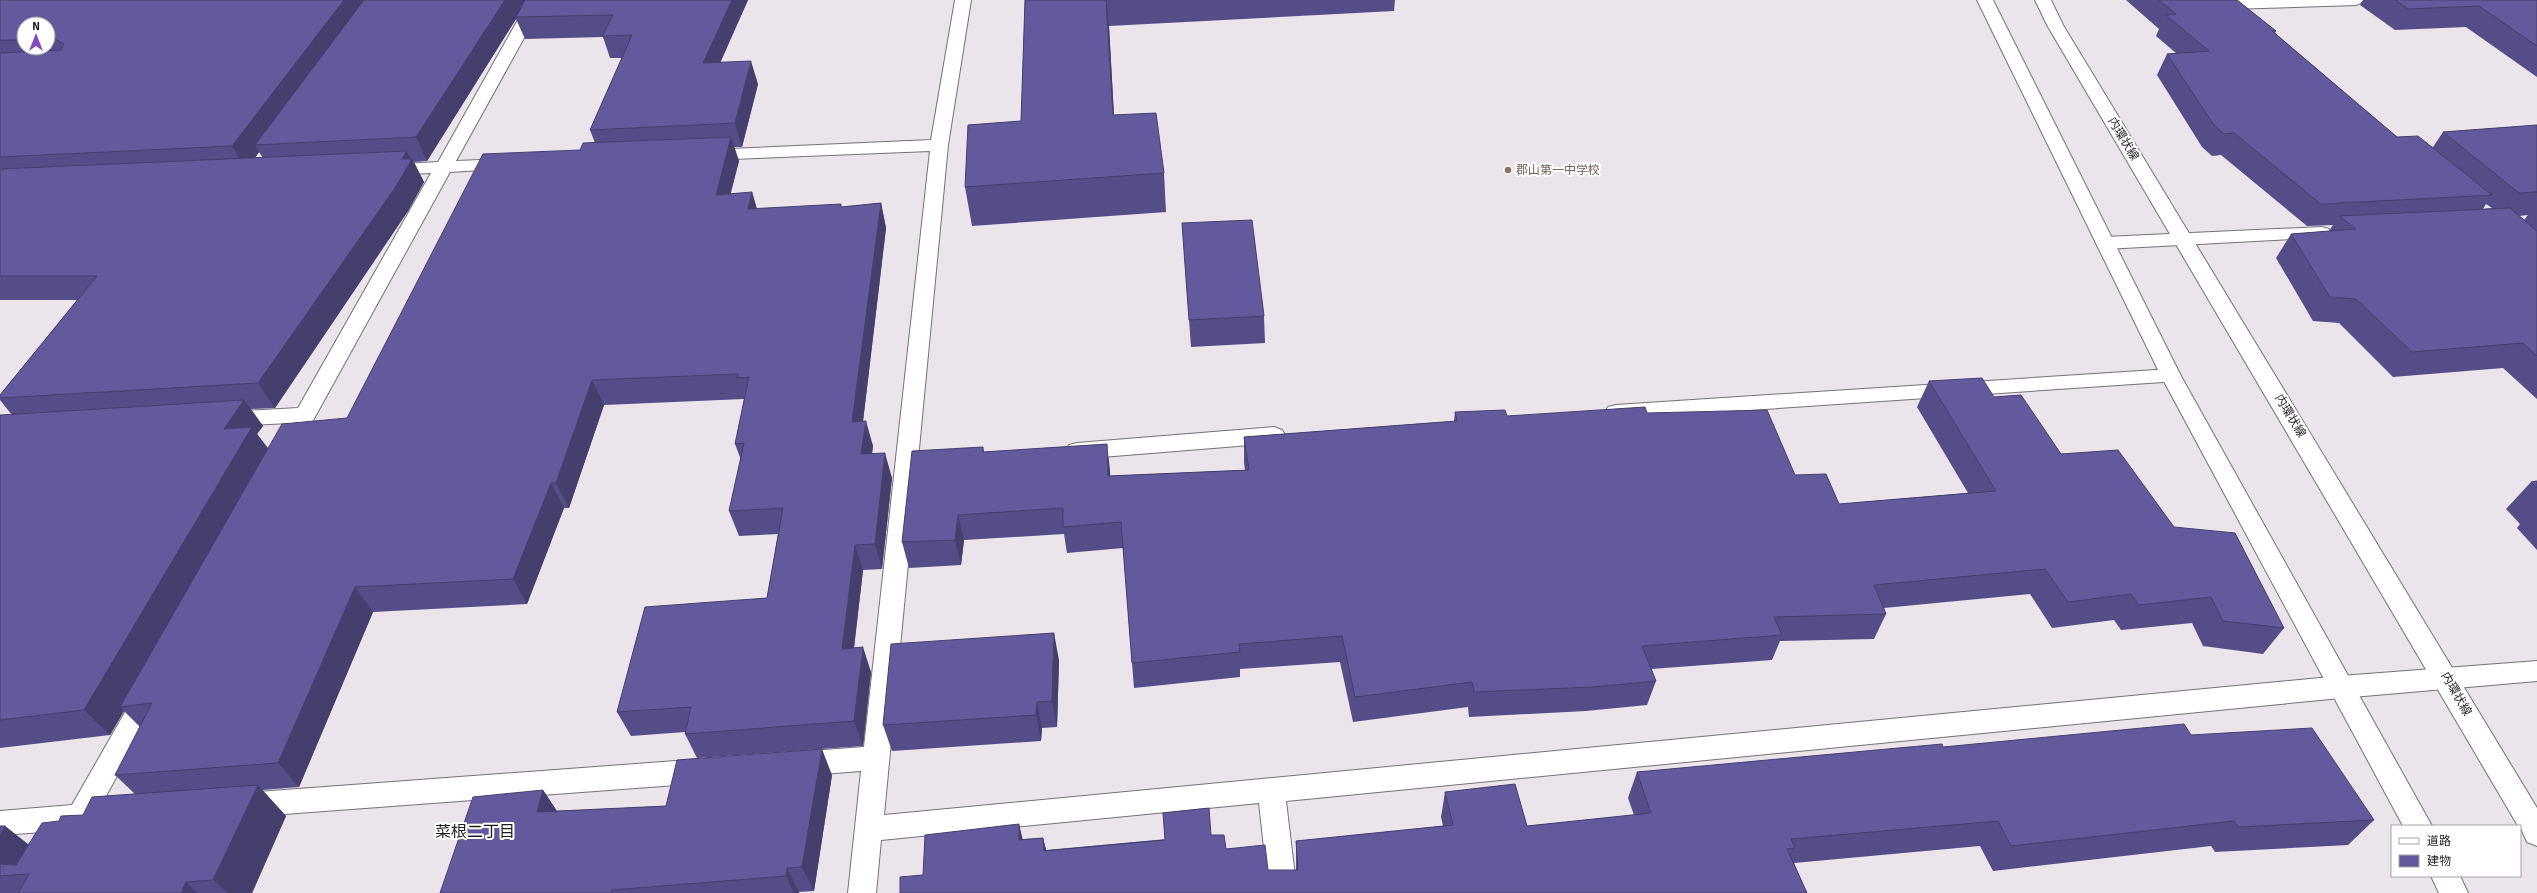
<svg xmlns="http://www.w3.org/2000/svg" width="2537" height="893" viewBox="0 0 2537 893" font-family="Signika,'Noto Sans JP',sans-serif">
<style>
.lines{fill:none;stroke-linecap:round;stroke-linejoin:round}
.street-casing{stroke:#767176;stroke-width:2}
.secondary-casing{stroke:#767176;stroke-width:2}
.street{fill:#fff;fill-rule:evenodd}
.secondary{fill:#fff;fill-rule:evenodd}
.wall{fill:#554d87;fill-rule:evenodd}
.shaded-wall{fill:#453f6e}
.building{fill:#635a9d;stroke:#453f6e}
.education-dot{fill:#8d6e63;stroke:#fff;stroke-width:1.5}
.labels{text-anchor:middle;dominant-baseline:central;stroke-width:4;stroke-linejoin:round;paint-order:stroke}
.street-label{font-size:12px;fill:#1f1d1f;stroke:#fff}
.education-label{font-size:12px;fill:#785e54;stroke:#fff;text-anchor:start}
.near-neighbourhood-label{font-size:16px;fill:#1f1d1f;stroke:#fff}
</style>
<rect width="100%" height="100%" fill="#ebe4eb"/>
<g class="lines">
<!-- street casing -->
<g class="street-casing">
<g id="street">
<path d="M 529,0 L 545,0 L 456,161 L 506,159 L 512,160 L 515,164 L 512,168 L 450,172 L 294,455 L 286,457 L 278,455 L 275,449 L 290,423 L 226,426 L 218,424 L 215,419 L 218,414 L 226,412 L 298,408 L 431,173 L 387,175 L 381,174 L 378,170 L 381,166 L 387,165 L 438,162 Z"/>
<path d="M 955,0 L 971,0 L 948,145 L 884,815 L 2341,676 L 2537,661 L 2537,681 L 2341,698 L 1286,801 L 1297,893 L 1269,893 L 1259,803 L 881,840 L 876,893 L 848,893 L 861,771 L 797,776 L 787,772 L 784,764 L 787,756 L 797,752 L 864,747 L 930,151 L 707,160 L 701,159 L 698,155 L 701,151 L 707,150 L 931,140 Z"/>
<path d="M 2365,0 L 2357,5 L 2229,9 L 2221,4 L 2227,0 Z"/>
<path d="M 2322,227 L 2329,229 L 2331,233 L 2329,237 L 2105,249 L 2098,247 L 2096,243 L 2098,239 L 2105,237 Z"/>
<path d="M 2171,369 L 2178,371 L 2181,376 L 2178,381 L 1616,419 L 1608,417 L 1605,412 L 1608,407 L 1616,405 Z"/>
<path d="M 1274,427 L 1282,430 L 1285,435 L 1282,440 L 1274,443 L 1077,459 L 1069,457 L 1066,451 L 1069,445 L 1077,443 Z"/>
<path d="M 149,683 L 158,686 L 162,694 L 100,807 L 105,816 L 101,825 L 89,829 L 53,893 L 24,893 L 58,831 L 0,835 L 0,811 L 72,805 L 140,686 Z"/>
<path d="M 703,759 L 713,763 L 717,771 L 713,779 L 703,783 L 245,817 L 235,814 L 231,805 L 235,796 L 245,793 Z"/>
</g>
</g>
<!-- secondary casing -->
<g class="secondary-casing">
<g id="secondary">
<path d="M 1977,0 L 1993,0 L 2181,376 L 2432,826 L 2403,826 L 2161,376 Z"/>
<path d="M 2035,0 L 2051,0 L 2063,25 L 2537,808 L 2537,846 L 2527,842 L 2520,826 L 2518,826 L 2047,25 Z"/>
<path d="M 2431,876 L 2460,876 L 2468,893 L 2439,893 Z"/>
</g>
</g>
<!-- street -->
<use href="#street" class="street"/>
<!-- secondary -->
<use href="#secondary" class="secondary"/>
</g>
<!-- wall -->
<g class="wall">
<path d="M 0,0 L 748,0 L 720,62 L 758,84 L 742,147 L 734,147 L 739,161 L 730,194 L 752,192 L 757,209 L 842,207 L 881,203 L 886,228 L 863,421 L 873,446 L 872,454 L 892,478 L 882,569 L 863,570 L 854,648 L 871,672 L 863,746 L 697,758 L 685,734 L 685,732 L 631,736 L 617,712 L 767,598 L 778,534 L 739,536 L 729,511 L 741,460 L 735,444 L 744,399 L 604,405 L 569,508 L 564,508 L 527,604 L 373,612 L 299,787 L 262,790 L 286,816 L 252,893 L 0,893 L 0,826 L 5,826 L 28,844 L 59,821 L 83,815 L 135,794 L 115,775 L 140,727 L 124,711 L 110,735 L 0,748 L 0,415 L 12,415 L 0,400 L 0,395 L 77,300 L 0,300 ZM 516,19 L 525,39 L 603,37 L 610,58 L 622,58 L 590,130 L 595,143 L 580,150 L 347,418 L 268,449 L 257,434 L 263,426 L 251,409 L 275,408 L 408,211 L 424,182 L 414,162 L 427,161 ZM 24,24 L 48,24 L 48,48 L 24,48 ZM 259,152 L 263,158 L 255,158 Z"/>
<path d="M 1025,0 L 1395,0 L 1394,11 L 1109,26 L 1114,115 L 1164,173 L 1166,212 L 972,226 L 965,187 L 1021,121 Z"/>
<path d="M 2126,0 L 2237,0 L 2276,31 L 2275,33 L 2397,137 L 2433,147 L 2443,132 L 2537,125 L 2537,399 L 2503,368 L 2393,377 L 2339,323 L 2313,321 L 2276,258 L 2291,234 L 2329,231 L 2333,225 L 2307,226 L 2221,155 L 2212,156 L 2202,147 L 2157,75 L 2167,54 L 2176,53 L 2156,36 L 2159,29 ZM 2486,204 L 2492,208 L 2483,209 ZM 2528,215 L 2524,220 L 2519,216 Z"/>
<path d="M 2363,0 L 2537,0 L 2537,77 L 2466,27 L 2395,30 L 2360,5 Z"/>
<path d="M 1182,223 L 1264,316 L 1265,343 L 1191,347 Z"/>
<path d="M 1929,381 L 1994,397 L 2061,454 L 2174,527 L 2284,628 L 2263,654 L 2203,646 L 2192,623 L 2121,630 L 2114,620 L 2052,628 L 2030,594 L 1884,608 L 1886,614 L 1874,639 L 1780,641 L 1772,660 L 1651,669 L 1656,681 L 1647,705 L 1586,711 L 1469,717 L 1468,707 L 1353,722 L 1340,662 L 1240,669 L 1240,677 L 1134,688 L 1132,663 L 1123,548 L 1067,553 L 1064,534 L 964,540 L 961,565 L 909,568 L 902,542 L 983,447 L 984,452 L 1110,470 L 1110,476 L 1245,470 L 1244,463 L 1244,437 L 1454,421 L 1455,412 L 1507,416 L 1647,413 L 1795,475 L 1839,504 L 1968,493 L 1917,407 Z"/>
<path d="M 2537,481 L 2537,550 L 2517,528 L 2520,524 L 2506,509 L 2531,482 Z"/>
<path d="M 1059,660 L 1057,727 L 1042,728 L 1041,741 L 892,751 L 883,725 Z"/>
<path d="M 2191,735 L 2374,820 L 2348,845 L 2215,852 L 2211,846 L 1993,871 L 1980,846 L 1794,863 L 1807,893 L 923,875 L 1023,839 L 1043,838 L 1046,850 L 1211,835 L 1226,849 L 1268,870 L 1296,870 L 1296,841 L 1443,826 L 1441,817 L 1445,792 L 1527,826 L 1634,815 L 1628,798 L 1637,772 L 1943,747 Z"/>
<path d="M 832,775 L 814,891 L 799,892 L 799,893 L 440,893 L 543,790 L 557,811 L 666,806 Z"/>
</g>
<!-- shaded-wall -->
<g class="shaded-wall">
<path d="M 344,0 L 372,0 L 255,145 L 259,152 L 246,170 L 232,146 Z"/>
<path d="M 505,0 L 528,0 L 516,17 L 516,19 L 427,161 L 416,137 Z"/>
<path d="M 732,0 L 748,0 L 710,86 L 703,63 Z"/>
<path d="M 1106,0 L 1109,26 L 1116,154 L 1113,115 Z"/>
<path d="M 751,61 L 758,84 L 742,147 L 735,123 Z"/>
<path d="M 731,137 L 739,161 L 724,220 L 716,195 Z"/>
<path d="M 407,151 L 411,160 L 412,159 L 424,182 L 408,211 L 275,408 L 258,383 Z"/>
<path d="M 752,192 L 759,217 L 748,209 Z"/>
<path d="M 881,203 L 886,228 L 860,447 L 852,422 Z"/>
<path d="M 592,380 L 604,405 L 569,508 L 556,483 Z"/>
<path d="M 244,400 L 263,426 L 257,434 L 271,452 L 120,707 L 124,711 L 110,735 L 84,710 L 224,429 Z"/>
<path d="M 866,421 L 873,446 L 868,479 L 861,454 Z"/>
<path d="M 1107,444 L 1110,470 L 1111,502 L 1108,476 Z"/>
<path d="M 885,453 L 892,478 L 882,569 L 875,544 Z"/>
<path d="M 551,483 L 564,508 L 527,604 L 513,579 Z"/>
<path d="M 958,515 L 964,540 L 961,565 L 955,540 Z"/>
<path d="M 855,545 L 863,570 L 851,673 L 842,649 Z"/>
<path d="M 355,587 L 373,612 L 299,787 L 278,763 Z"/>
<path d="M 1054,633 L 1059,660 L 1057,727 L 1052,701 Z"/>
<path d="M 863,647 L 871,672 L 863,746 L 854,721 Z"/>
<path d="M 1037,702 L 1042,728 L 1041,741 L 1036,715 Z"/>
<path d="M 822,749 L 832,775 L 814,891 L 802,867 Z"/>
<path d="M 258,785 L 286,816 L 252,893 L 228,893 L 213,880 Z"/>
<path d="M 543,790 L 560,816 L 537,812 Z"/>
<path d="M 1019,824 L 1025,849 L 1019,840 Z"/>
<path d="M 5,826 L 42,856 L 29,874 L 0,876 L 0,836 Z"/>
<path d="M 1043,838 L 1049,862 L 1044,851 Z"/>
<path d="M 787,868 L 799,892 L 799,893 L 794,893 L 786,876 Z"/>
<path d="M 186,882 L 198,893 L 181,893 Z"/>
</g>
<!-- building -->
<g class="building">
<path d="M 0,0 L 344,0 L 232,146 L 0,157 L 0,53 L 61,50 L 64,44 L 55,39 L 48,39 L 48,24 L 24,24 L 24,40 L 0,40 Z"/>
<path d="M 364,0 L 505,0 L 416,137 L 255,145 Z"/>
<path d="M 525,0 L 732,0 L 703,63 L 751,61 L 735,123 L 590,130 L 632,35 L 602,36 L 613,15 L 516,17 Z"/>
<path d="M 1025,0 L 1106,0 L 1113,115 L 1156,113 L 1164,173 L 965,187 L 968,125 L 1021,121 Z"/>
<path d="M 2159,0 L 2237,0 L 2276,31 L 2272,31 L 2397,137 L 2418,136 L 2492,195 L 2321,204 L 2234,133 L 2224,134 L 2214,125 L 2167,54 L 2209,51 L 2166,15 L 2176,14 Z"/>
<path d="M 2395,0 L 2537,0 L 2537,46 L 2479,6 L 2408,9 Z"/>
<path d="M 2537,125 L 2537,192 L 2519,193 L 2443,132 Z"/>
<path d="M 731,137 L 716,195 L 752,192 L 748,209 L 841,204 L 841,207 L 881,203 L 852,422 L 866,421 L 861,454 L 885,453 L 875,544 L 855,545 L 842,649 L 863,647 L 854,721 L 685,734 L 691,707 L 617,712 L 645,607 L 767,598 L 783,508 L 729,511 L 744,443 L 735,444 L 749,377 L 737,378 L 738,374 L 592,380 L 556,483 L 551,483 L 513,579 L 355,587 L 278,763 L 115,775 L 152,703 L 120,707 L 282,424 L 347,418 L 483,154 L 580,150 L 583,143 Z"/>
<path d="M 407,151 L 402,159 L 412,159 L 395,188 L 258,383 L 0,398 L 0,395 L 97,276 L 0,276 L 0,169 Z"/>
<path d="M 2510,208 L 2537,231 L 2537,356 L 2523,343 L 2412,352 L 2356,299 L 2330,297 L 2291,234 L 2356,229 L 2339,216 Z"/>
<path d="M 1252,220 L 1264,316 L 1189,320 L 1182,223 Z"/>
<path d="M 1982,378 L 1994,397 L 2021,395 L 2061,454 L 2118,450 L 2174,527 L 2235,533 L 2284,628 L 2223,621 L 2211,597 L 2139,605 L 2131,594 L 2068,602 L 2045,569 L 1874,585 L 1886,614 L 1774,617 L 1782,635 L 1642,646 L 1656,681 L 1593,687 L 1474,692 L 1472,682 L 1355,697 L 1342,636 L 1239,644 L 1240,652 L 1132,663 L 1121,522 L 1063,527 L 1063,508 L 958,515 L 955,540 L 902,542 L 912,451 L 983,447 L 983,452 L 1107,444 L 1108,476 L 1249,470 L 1244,437 L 1457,421 L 1455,412 L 1505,410 L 1507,416 L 1645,407 L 1647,413 L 1767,410 L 1795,475 L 1826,474 L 1839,504 L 1996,491 L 1929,381 Z"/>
<path d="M 244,400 L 224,429 L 252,427 L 84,710 L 0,720 L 0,415 Z"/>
<path d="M 2537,481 L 2537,488 L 2531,482 Z"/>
<path d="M 1054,633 L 1052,701 L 1037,702 L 1036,715 L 883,725 L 891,644 Z"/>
<path d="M 2184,724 L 2191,735 L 2312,728 L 2374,820 L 2238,827 L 2234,821 L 2011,846 L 1998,821 L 1791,839 L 1795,848 L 1787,849 L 1807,893 L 900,893 L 900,877 L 923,875 L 925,835 L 1019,824 L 1019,840 L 1043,838 L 1044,851 L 1165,840 L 1163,813 L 1209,808 L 1211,835 L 1224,835 L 1226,849 L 1265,845 L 1268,870 L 1298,870 L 1296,841 L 1453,825 L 1445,792 L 1515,784 L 1527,826 L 1651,813 L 1637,772 L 1942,744 L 1943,747 Z"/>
<path d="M 822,749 L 802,867 L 787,868 L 786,876 L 612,890 L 611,893 L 440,893 L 473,797 L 543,790 L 537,812 L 666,806 L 677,760 Z"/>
<path d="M 258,785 L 213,880 L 186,882 L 181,893 L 18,893 L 29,874 L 0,876 L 0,864 L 16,865 L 42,823 L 59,821 L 61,816 L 83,815 L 92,797 Z"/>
<path d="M 0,826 L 5,826 L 0,836 Z"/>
</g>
<!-- markers -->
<circle class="education-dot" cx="1508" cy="170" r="4"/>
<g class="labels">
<!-- street labels -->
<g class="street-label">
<text transform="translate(2123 139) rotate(59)">内環状線</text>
<text transform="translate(2290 416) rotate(59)">内環状線</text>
<text transform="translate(2456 694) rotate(60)">内環状線</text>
</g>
<!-- education labels -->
<g class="education-label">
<text x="1516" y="170">郡山第一中学校</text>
</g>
<!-- near-neighbourhood labels -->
<g class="near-neighbourhood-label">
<text x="475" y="832">菜根二丁目</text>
</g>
</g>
<!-- legend -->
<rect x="2391" y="825" width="130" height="52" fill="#ffffff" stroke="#a5a5a5"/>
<rect x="2399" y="838" width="20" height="6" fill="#ffffff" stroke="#a5a5a5"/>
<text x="2427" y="845" font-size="12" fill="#1f1d1f">道路</text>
<rect x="2399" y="855" width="20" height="12" fill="#635a9d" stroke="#a5a5a5"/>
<text x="2427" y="865" font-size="12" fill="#1f1d1f">建物</text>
<!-- north arrow -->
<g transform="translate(36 36)"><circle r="19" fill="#ffffff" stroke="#a5a5a5"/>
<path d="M0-3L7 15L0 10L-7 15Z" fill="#8349c0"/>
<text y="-6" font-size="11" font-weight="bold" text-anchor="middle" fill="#1f1d1f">N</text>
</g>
</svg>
